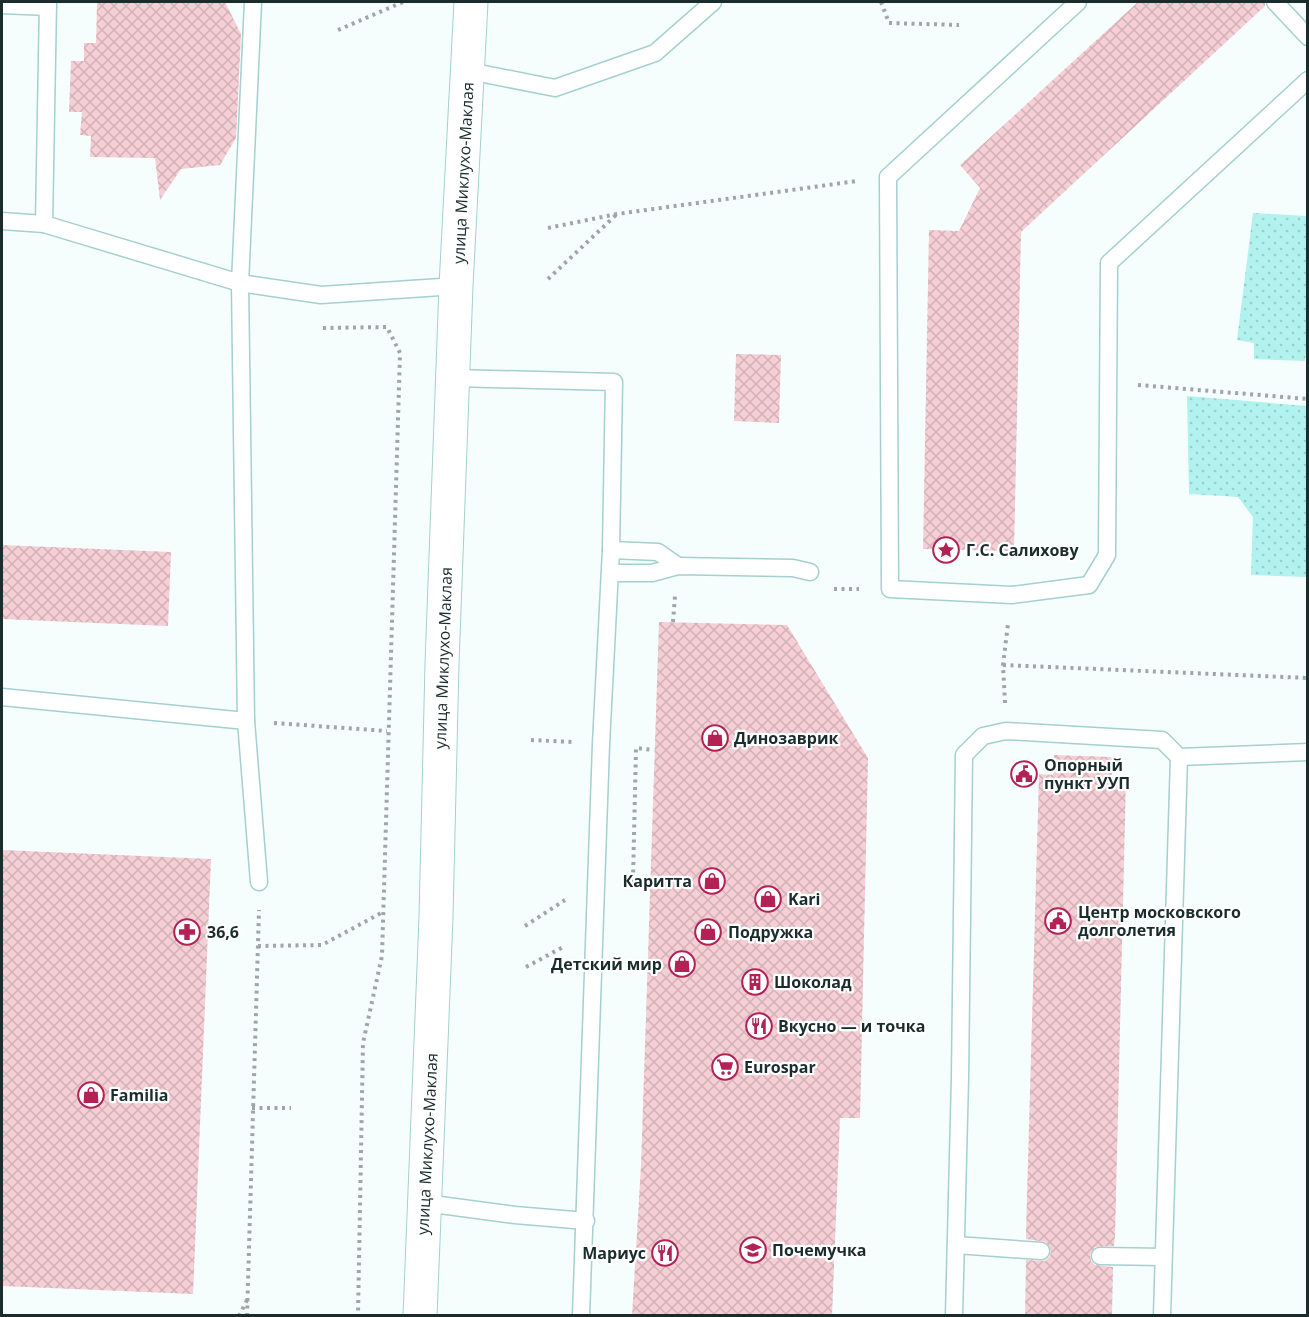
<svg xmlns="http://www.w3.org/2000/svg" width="1309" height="1317" viewBox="0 0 1309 1317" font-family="'Open Sans',sans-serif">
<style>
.grass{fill:url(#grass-dots)}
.building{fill:url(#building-cross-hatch)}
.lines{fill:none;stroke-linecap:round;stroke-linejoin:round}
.service-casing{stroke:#a4d0ce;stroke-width:19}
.secondary-casing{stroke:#a4d0ce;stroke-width:35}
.path{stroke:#9ca8a8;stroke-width:4;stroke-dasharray:3 4.5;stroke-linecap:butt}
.service{stroke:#fff;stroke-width:16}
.secondary{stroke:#fff;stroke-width:33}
.labels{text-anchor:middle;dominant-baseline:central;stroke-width:4.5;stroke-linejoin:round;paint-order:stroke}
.street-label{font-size:16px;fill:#1b2c2c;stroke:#fff}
.poi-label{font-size:16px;font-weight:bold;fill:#1b2c2c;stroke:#fff;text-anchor:start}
</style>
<defs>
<pattern id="grass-dots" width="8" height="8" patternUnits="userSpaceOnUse" patternTransform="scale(1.5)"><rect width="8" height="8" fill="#b1f1ee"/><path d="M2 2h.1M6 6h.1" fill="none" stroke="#98cfcc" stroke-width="1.8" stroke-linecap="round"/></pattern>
<pattern id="building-cross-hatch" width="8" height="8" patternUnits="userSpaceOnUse" patternTransform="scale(1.5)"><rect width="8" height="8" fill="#f6ced5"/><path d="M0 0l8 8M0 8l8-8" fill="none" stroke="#d2b1b7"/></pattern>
</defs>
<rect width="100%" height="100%" fill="#f5fefd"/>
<!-- grass -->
<g class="grass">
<path d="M 1253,213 L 1307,216 L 1308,338 L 1305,361 L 1254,359 L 1254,343 L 1237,340 Z"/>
<path d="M 1187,396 L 1307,406 L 1307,577 L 1251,575 L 1253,517 L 1238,497 L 1189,494 Z"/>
</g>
<!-- building -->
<g class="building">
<path d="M 97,2 L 225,2 L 241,34 L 236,138 L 220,165 L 181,169 L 160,200 L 155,158 L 90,157 L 91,136 L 80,135 L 82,112 L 69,112 L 71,61 L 84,61 L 84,43 L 96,43 Z"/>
<path d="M 1138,2 L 1265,2 L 1265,6 L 1021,232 L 1014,551 L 923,549 L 929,230 L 959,231 L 980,188 L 960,165 Z"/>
<path d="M 736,354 L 781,355 L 779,423 L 734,421 Z"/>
<path d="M 2,545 L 171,552 L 168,626 L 2,619 Z"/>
<path d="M 659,622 L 787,625 L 868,758 L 860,1118 L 840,1118 L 832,1316 L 632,1316 L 641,1166 Z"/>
<path d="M 1054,755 L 1113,757 L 1112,778 L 1126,778 L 1115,1237 L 1114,1246 L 1095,1247 L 1090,1255 L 1091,1261 L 1095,1265 L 1113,1267 L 1112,1316 L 1025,1316 L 1026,1260 L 1045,1261 L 1050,1256 L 1051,1251 L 1046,1242 L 1026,1239 L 1026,1232 L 1039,774 L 1053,775 Z"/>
<path d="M 2,850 L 211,859 L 193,1294 L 2,1286 Z"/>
</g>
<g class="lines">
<!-- service casing -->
<g class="service-casing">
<g id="service">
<path d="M 1078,2 L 888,177 L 890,589 L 1012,595 L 1089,585 L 1107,555 L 1109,263 L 1308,80"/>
<path d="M 1275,2 L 1308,37"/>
<path d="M 2,5 L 48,7"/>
<path d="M 469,71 L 555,88 L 655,53 L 713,2"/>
<path d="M 2,221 L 44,224 L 240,283 L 253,2"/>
<path d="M 44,224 L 48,2"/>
<path d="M 453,378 L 614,382 L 611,550 L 601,744 L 581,1316"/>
<path d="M 611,550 L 658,552 L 678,566"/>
<path d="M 610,573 L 652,573 L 678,566 L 793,568 L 810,572"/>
<path d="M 2,697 L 246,721"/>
<path d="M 1179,757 L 1308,752"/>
<path d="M 259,882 L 246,721 L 240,283 L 321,295 L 456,286"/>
<path d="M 425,1203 L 515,1215 L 586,1221"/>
<path d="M 956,1245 L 1041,1251"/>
<path d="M 1100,1256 L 1163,1257"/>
<path d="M 954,1316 L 960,1077 L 964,755 L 983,736 L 1006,731 L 1162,740 L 1179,757 L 1162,1316"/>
</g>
</g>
<!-- secondary casing -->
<g class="secondary-casing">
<path id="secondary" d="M 420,1316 L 436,917 L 442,664 L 456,286 L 471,2"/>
</g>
<!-- path -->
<g class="path">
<path d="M 881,2 L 889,23 L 959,25"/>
<path d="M 338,30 L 403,2"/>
<path d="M 548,228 L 617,214 L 857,181"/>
<path d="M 548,279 L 616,215"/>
<path d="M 323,328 L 387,327 L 400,353 L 382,956 L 363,1043 L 358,1316"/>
<path d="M 1138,385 L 1308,399"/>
<path d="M 834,589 L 859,589"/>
<path d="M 673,622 L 675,596"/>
<path d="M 1003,665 L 1308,678"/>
<path d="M 1005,703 L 1003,665 L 1008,624"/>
<path d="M 274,723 L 387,731"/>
<path d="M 531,740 L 572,742"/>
<path d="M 632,880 L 649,881"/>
<path d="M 633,880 L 636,748 L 654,750"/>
<path d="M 525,926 L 565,900"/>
<path d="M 258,946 L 322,945 L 383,912"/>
<path d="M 526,967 L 565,946"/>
<path d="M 252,1108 L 291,1108"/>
<path d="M 239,1316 L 247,1300"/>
<path d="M 247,1316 L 259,910"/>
</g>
<!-- service -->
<use href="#service" class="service"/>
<!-- secondary -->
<use href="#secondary" class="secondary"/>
</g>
<!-- icons -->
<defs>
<g id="sight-ring" transform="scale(1.35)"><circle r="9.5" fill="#fff" stroke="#b22254" stroke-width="1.5"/><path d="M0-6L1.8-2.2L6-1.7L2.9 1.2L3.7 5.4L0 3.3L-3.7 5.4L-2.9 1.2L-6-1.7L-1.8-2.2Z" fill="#b22254"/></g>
<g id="shop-ring" transform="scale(1.35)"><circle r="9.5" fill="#fff" stroke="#b22254" stroke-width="1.5"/><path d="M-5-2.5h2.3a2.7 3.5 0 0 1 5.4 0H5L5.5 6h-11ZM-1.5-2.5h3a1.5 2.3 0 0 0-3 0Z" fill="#b22254"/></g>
<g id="civic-ring" transform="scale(1.35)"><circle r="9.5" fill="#fff" stroke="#b22254" stroke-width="1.5"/><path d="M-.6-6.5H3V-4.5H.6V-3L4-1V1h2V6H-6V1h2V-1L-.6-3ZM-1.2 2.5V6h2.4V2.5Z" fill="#b22254"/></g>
<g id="pharmacy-ring" transform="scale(1.35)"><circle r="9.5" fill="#fff" stroke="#b22254" stroke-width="1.5"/><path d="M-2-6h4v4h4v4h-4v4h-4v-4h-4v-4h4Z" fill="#b22254"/></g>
<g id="building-ring" transform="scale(1.35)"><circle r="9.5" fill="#fff" stroke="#b22254" stroke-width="1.5"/><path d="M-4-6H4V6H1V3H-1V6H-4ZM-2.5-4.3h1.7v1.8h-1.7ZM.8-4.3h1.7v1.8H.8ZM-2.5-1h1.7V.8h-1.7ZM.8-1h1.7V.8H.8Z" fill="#b22254"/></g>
<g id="restaurant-ring" transform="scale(1.35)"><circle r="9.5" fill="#fff" stroke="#b22254" stroke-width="1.5"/><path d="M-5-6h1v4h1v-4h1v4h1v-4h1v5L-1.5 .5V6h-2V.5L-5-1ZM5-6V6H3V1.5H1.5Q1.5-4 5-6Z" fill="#b22254"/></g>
<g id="supermarket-ring" transform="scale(1.35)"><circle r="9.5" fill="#fff" stroke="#b22254" stroke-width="1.5"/><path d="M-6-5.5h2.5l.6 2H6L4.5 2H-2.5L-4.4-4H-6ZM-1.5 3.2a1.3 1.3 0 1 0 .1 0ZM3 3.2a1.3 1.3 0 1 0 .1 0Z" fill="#b22254"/></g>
<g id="school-ring" transform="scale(1.35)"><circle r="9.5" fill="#fff" stroke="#b22254" stroke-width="1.5"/><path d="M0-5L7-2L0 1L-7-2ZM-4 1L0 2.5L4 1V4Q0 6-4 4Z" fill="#b22254"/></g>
</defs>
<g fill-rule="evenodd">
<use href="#sight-ring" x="946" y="550"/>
<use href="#shop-ring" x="715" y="738"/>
<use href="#civic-ring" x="1024" y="774"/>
<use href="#shop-ring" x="712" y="881"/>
<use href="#shop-ring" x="768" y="899"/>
<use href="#civic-ring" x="1058" y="921"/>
<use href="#pharmacy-ring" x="187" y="932"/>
<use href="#shop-ring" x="708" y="932"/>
<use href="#shop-ring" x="682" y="964"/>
<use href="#building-ring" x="755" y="982"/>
<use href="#restaurant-ring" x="759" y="1026"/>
<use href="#supermarket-ring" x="725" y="1067"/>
<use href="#shop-ring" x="91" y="1095"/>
<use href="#school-ring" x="753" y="1250"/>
<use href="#restaurant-ring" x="665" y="1253"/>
</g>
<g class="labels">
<!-- street labels -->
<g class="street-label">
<text transform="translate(463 173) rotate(-87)">улица Миклухо-Маклая</text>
<text transform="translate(443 658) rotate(-88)">улица Миклухо-Маклая</text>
<text transform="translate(427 1144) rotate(-87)">улица Миклухо-Маклая</text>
</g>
<!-- poi labels -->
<g class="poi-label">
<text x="966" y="550">Г.С. Салихову</text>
<text x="734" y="738">Динозаврик</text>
<text x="1044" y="765">Опорный<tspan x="1044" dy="18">пункт УУП</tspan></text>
<text x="692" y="881" text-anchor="end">Каритта</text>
<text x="788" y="899">Kari</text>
<text x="1078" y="912">Центр московского<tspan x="1078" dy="18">долголетия</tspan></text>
<text x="207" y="932">36,6</text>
<text x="728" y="932">Подружка</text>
<text x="662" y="964" text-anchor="end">Детский мир</text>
<text x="774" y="982">Шоколад</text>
<text x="778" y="1026">Вкусно — и точка</text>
<text x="744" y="1067">Eurospar</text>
<text x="110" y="1095">Familia</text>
<text x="772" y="1250">Почемучка</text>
<text x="646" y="1253" text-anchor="end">Мариус</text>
</g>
</g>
<!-- border -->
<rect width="1309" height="1317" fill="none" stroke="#1b2c2c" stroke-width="6"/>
</svg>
